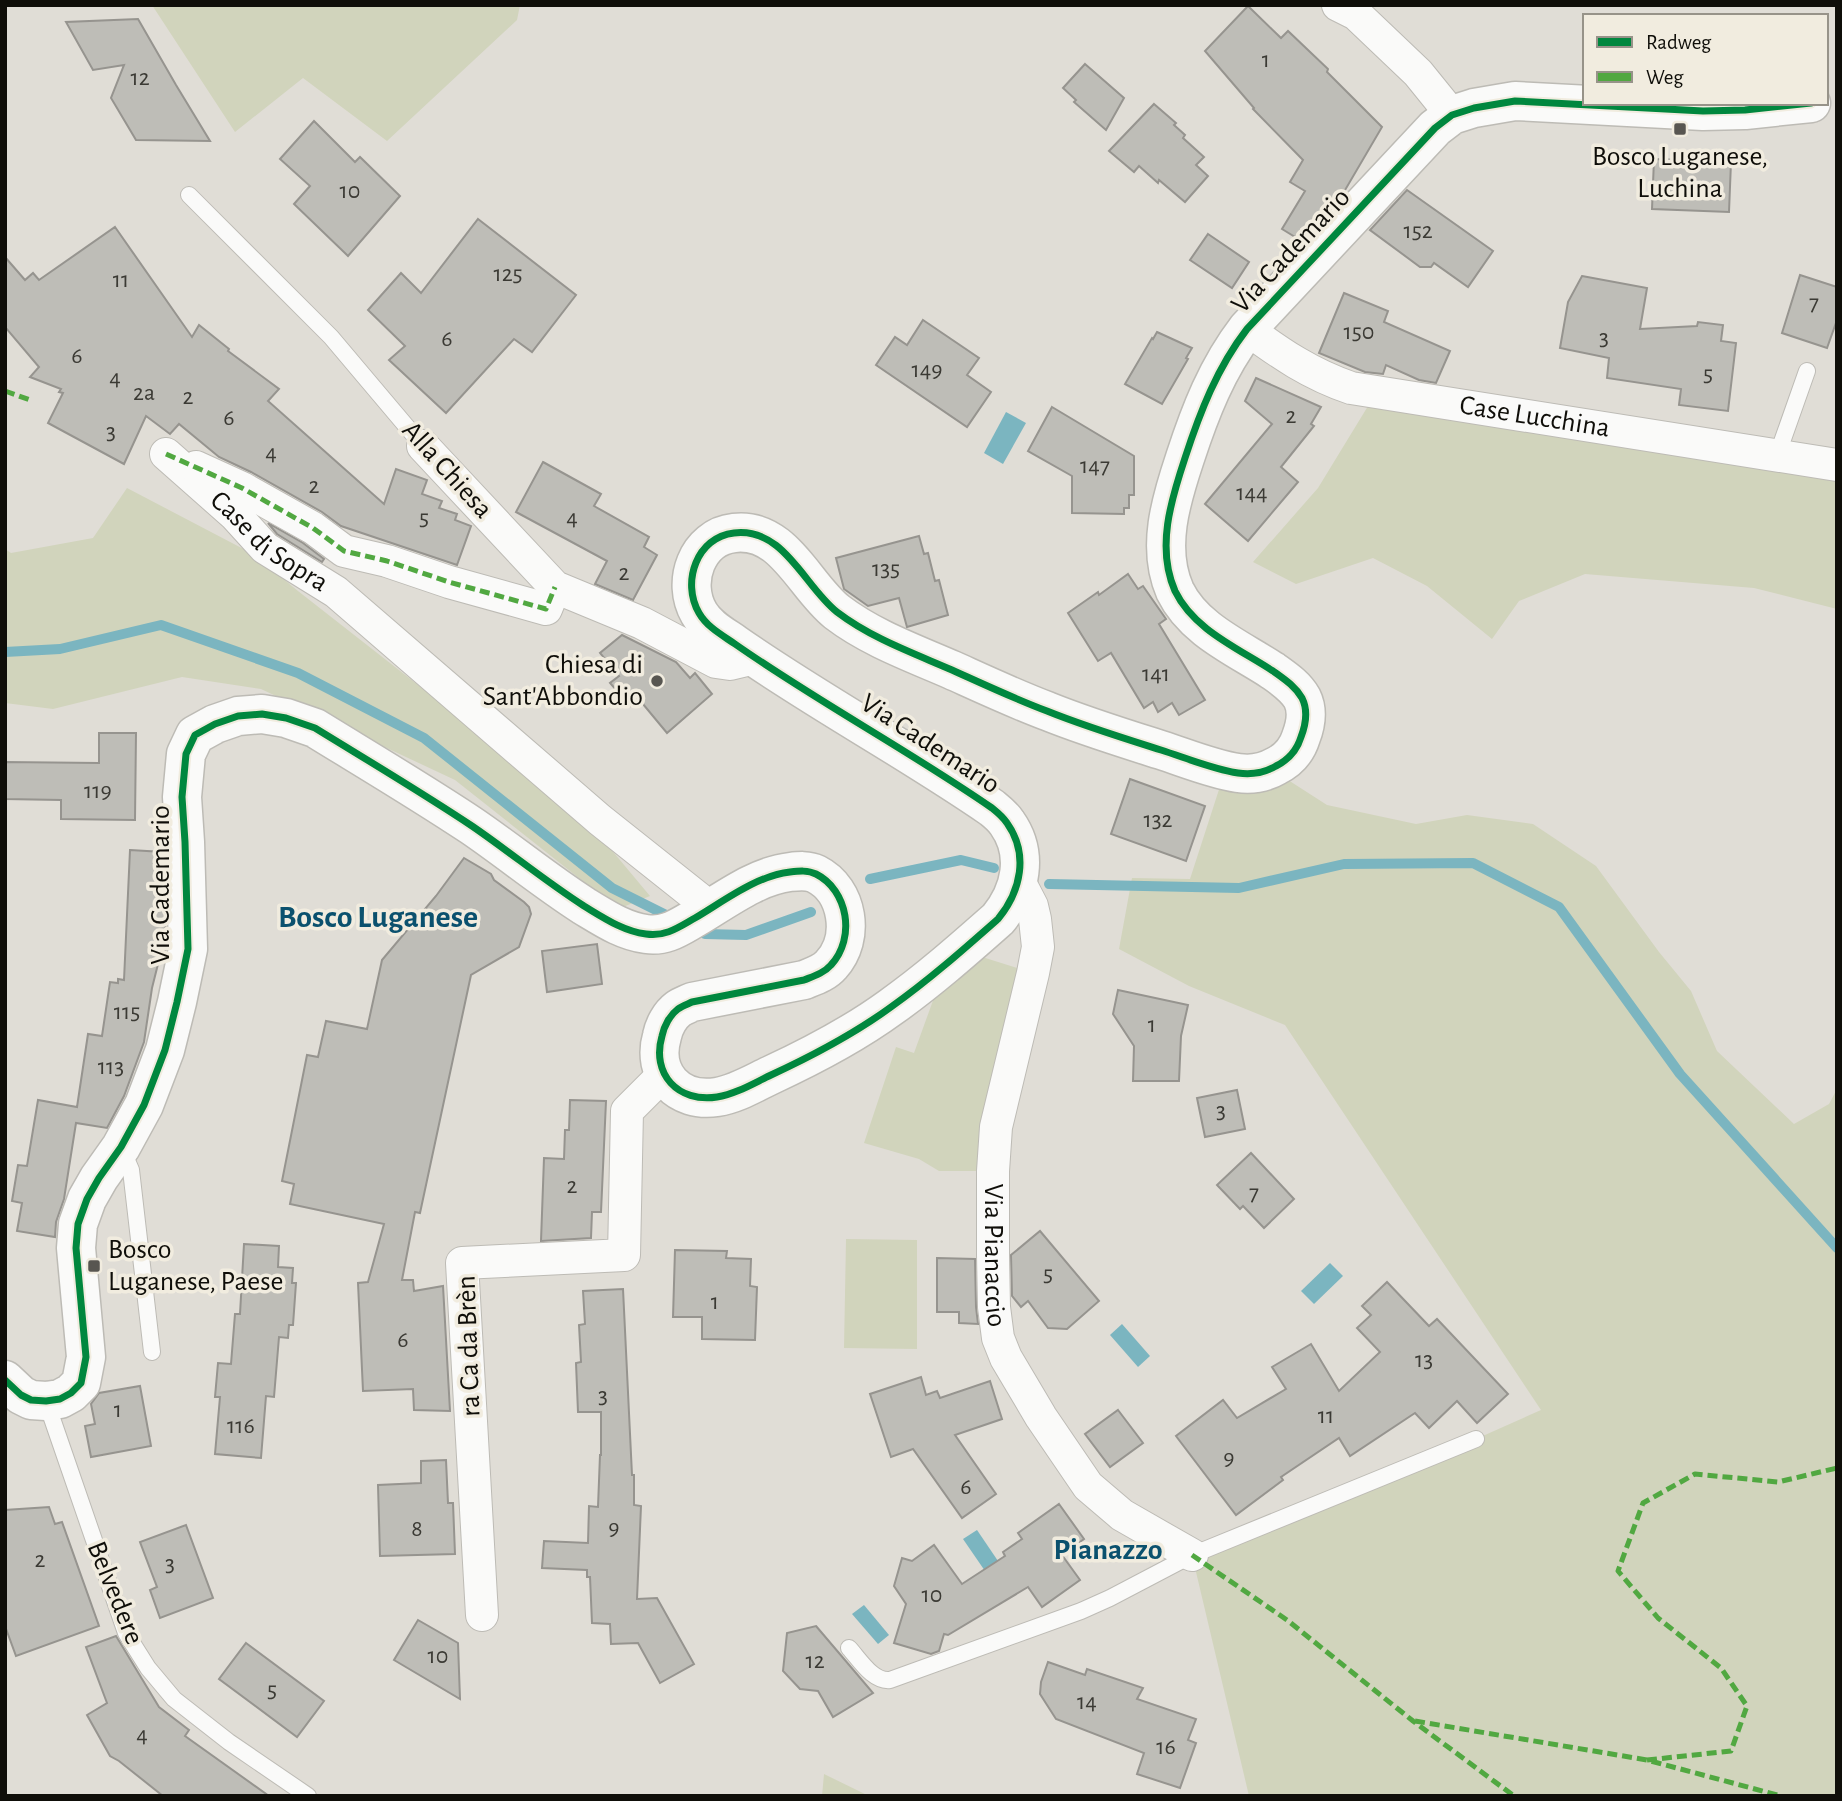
<svg xmlns="http://www.w3.org/2000/svg" width="1842" height="1801" viewBox="0 0 1842 1801" font-family="'Alegreya Sans',sans-serif">
<style>
.green{fill:#d1d4bc}
.water{fill:#7bb5c0}
.lines{fill:none;stroke-linecap:round;stroke-linejoin:round}
.stream{stroke:#7bb5c0;stroke-width:10}
.building{fill:#bebdb7;stroke:#96948f;stroke-width:2}
.lane-casing{stroke:#bdbbb5;stroke-width:18}
.street-casing{stroke:#bdbbb5;stroke-width:34}
.secondary-casing{stroke:#bdbbb5;stroke-width:41}
.lane{stroke:#fafaf9;stroke-width:16}
.street{stroke:#fafaf9;stroke-width:32}
.secondary{stroke:#fafaf9;stroke-width:38}
.quiet{stroke:#51a841;stroke-width:5;stroke-dasharray:10 5;stroke-linecap:butt}
.cycleway-casing{stroke:#f1ecdf;stroke-width:11}
.cycleway{stroke:#00873e;stroke-width:7}
.poi-dot{fill:#585651;stroke:#f1ecdf;stroke-width:2.5}
.labels{text-anchor:middle;dominant-baseline:central;stroke-width:7;stroke-linejoin:round;paint-order:stroke}
.number-label{font-size:24px;fill:#3b3a34}
.poi-label{font-size:28px;fill:#0f0e09;stroke:#f1ecdf}
.street-label{font-size:28px;fill:#0f0e09;stroke:#f1ecdf}
.neighbourhood-label{font-size:30px;font-weight:bold;fill:#0b516e;stroke:#f1ecdf}
.quarter-label{font-size:32px;font-weight:bold;fill:#0b516e;stroke:#f1ecdf}
</style>
<rect width="100%" height="100%" fill="#e0ddd6"/>
<!-- green -->
<g class="green">
<path d="M 152,5 L 520,5 L 517,20 L 387,141 L 303,78 L 235,132 Z"/>
<path d="M 1376,393 L 1837,465 L 1837,609 L 1754,588 L 1585,574 L 1519,601 L 1492,639 L 1427,586 L 1373,558 L 1296,584 L 1253,562 L 1318,488 Z"/>
<path d="M 127,488 L 253,554 L 298,591 L 542,782 L 594,829 L 650,896 L 618,909 L 455,780 L 261,689 L 182,677 L 53,709 L 5,703 L 5,549 L 11,553 L 93,538 Z"/>
<path d="M 1271,769 L 1327,805 L 1416,824 L 1467,815 L 1533,824 L 1596,866 L 1659,952 L 1691,991 L 1717,1051 L 1794,1124 L 1829,1104 L 1837,1089 L 1837,1796 L 1249,1796 L 1192,1555 L 1476,1439 L 1541,1410 L 1285,1025 L 1189,986 L 1119,949 L 1132,878 L 1190,879 L 1225,771 Z"/>
<path d="M 979,956 L 1033,973 L 993,1171 L 939,1171 L 919,1159 L 864,1143 L 896,1047 L 914,1053 L 935,995 Z"/>
<path d="M 846,1239 L 917,1240 L 917,1349 L 844,1348 Z"/>
<path d="M 824,1774 L 869,1796 L 822,1796 Z"/>
</g>
<!-- water -->
<g class="water">
<path d="M 1006,412 L 1026,423 L 1003,464 L 984,453 Z"/>
<path d="M 1330,1263 L 1343,1276 L 1314,1304 L 1301,1291 Z"/>
<path d="M 1122,1324 L 1150,1356 L 1138,1367 L 1110,1335 Z"/>
<path d="M 977,1530 L 998,1561 L 985,1571 L 963,1539 Z"/>
<path d="M 864,1605 L 889,1635 L 878,1644 L 852,1614 Z"/>
</g>
<g class="lines">
<!-- stream -->
<g class="stream">
<path d="M 5,652 L 60,649 L 161,625 L 298,673 L 424,738 L 612,888 L 674,919"/>
<path d="M 870,879 L 961,860 L 994,868"/>
<path d="M 1049,884 L 1239,888 L 1344,864 L 1473,863 L 1559,907 L 1680,1074 L 1837,1248"/>
<path d="M 694,929 L 705,934 L 746,935 L 811,912"/>
</g>
</g>
<!-- building -->
<g class="building">
<path d="M 1248,6 L 1281,38 L 1288,31 L 1328,69 L 1327,72 L 1382,127 L 1341,197 L 1300,240 L 1282,229 L 1305,191 L 1290,182 L 1303,160 L 1253,109 L 1254,108 L 1205,51 Z"/>
<path d="M 138,19 L 176,85 L 210,141 L 136,140 L 111,98 L 124,65 L 93,70 L 66,22 Z"/>
<path d="M 1085,64 L 1124,98 L 1106,130 L 1074,102 L 1076,100 L 1063,88 Z"/>
<path d="M 1154,104 L 1176,123 L 1174,125 L 1185,135 L 1183,138 L 1204,157 L 1196,165 L 1208,176 L 1185,202 L 1159,180 L 1158,183 L 1139,166 L 1134,172 L 1109,151 Z"/>
<path d="M 314,121 L 355,162 L 360,157 L 400,196 L 348,256 L 294,204 L 310,186 L 280,159 Z"/>
<path d="M 1654,159 L 1731,162 L 1729,212 L 1652,209 Z"/>
<path d="M 1407,190 L 1493,251 L 1468,287 L 1434,263 L 1431,267 L 1420,267 L 1370,230 Z"/>
<path d="M 478,219 L 576,295 L 532,352 L 514,339 L 446,413 L 389,360 L 405,346 L 368,310 L 401,273 L 421,293 Z"/>
<path d="M 115,227 L 192,337 L 199,325 L 229,349 L 228,351 L 279,389 L 268,401 L 384,504 L 396,469 L 427,480 L 422,494 L 442,501 L 439,508 L 457,514 L 455,520 L 471,526 L 457,565 L 341,526 L 322,512 L 251,472 L 219,457 L 179,424 L 170,434 L 146,416 L 124,464 L 48,423 L 63,393 L 59,392 L 61,389 L 30,377 L 39,367 L 5,327 L 5,257 L 25,280 L 33,273 L 39,280 Z"/>
<path d="M 1208,234 L 1249,262 L 1232,288 L 1190,260 Z"/>
<path d="M 1800,275 L 1837,287 L 1837,320 L 1827,348 L 1782,333 Z"/>
<path d="M 1582,276 L 1647,288 L 1640,329 L 1697,326 L 1698,322 L 1723,325 L 1721,341 L 1736,343 L 1728,411 L 1679,405 L 1681,389 L 1607,378 L 1609,358 L 1560,348 L 1568,302 Z"/>
<path d="M 1344,293 L 1388,311 L 1384,322 L 1450,351 L 1436,383 L 1419,380 L 1386,365 L 1383,374 L 1365,372 L 1319,353 Z"/>
<path d="M 923,320 L 979,358 L 967,375 L 991,392 L 967,427 L 876,365 L 895,337 L 907,345 Z"/>
<path d="M 1157,332 L 1192,348 L 1186,358 L 1188,359 L 1162,404 L 1125,384 L 1152,338 L 1153,339 Z"/>
<path d="M 1256,378 L 1321,407 L 1311,424 L 1314,426 L 1281,467 L 1298,482 L 1248,541 L 1205,504 L 1272,424 L 1245,401 Z"/>
<path d="M 1052,407 L 1134,456 L 1134,495 L 1129,495 L 1129,508 L 1124,508 L 1124,514 L 1072,513 L 1072,476 L 1028,451 Z"/>
<path d="M 543,462 L 601,494 L 594,506 L 649,537 L 644,547 L 657,555 L 633,600 L 595,584 L 607,561 L 516,512 Z"/>
<path d="M 268,523 L 303,543 L 324,559 L 322,562 L 277,534 Z"/>
<path d="M 919,536 L 924,554 L 928,553 L 935,581 L 939,580 L 948,615 L 907,627 L 899,598 L 868,606 L 844,589 L 836,558 Z"/>
<path d="M 1128,574 L 1138,589 L 1143,586 L 1166,619 L 1159,624 L 1205,700 L 1179,715 L 1172,703 L 1158,712 L 1153,702 L 1144,708 L 1111,653 L 1098,661 L 1068,613 L 1098,592 L 1099,595 Z"/>
<path d="M 622,635 L 676,662 L 690,678 L 695,673 L 712,694 L 667,733 L 638,698 L 630,706 L 610,683 L 619,676 L 600,653 Z"/>
<path d="M 99,733 L 136,733 L 135,820 L 61,819 L 61,800 L 5,799 L 5,762 L 99,763 Z"/>
<path d="M 1130,779 L 1205,806 L 1186,861 L 1111,834 Z"/>
<path d="M 130,850 L 163,852 L 161,890 L 164,890 L 166,947 L 165,952 L 161,952 L 152,988 L 144,1042 L 124,1096 L 107,1128 L 76,1123 L 64,1199 L 56,1222 L 55,1237 L 17,1231 L 22,1203 L 12,1201 L 18,1165 L 27,1166 L 38,1100 L 77,1107 L 88,1034 L 102,1036 L 110,982 L 118,983 L 118,979 L 124,980 Z"/>
<path d="M 464,858 L 491,874 L 494,880 L 524,902 L 529,907 L 531,914 L 519,947 L 471,975 L 420,1213 L 415,1212 L 402,1280 L 413,1280 L 414,1291 L 443,1286 L 450,1411 L 414,1410 L 413,1389 L 363,1391 L 358,1283 L 368,1282 L 384,1224 L 290,1204 L 294,1184 L 282,1181 L 307,1055 L 318,1057 L 326,1021 L 367,1029 L 382,960 L 436,896 Z"/>
<path d="M 597,944 L 602,984 L 547,992 L 542,951 Z"/>
<path d="M 1118,990 L 1188,1005 L 1181,1036 L 1179,1081 L 1133,1081 L 1134,1046 L 1113,1014 Z"/>
<path d="M 1237,1090 L 1245,1129 L 1205,1137 L 1197,1098 Z"/>
<path d="M 570,1100 L 606,1101 L 601,1212 L 592,1212 L 591,1238 L 541,1241 L 544,1158 L 564,1159 L 565,1130 L 569,1130 Z"/>
<path d="M 1251,1153 L 1294,1199 L 1264,1228 L 1243,1206 L 1240,1209 L 1217,1185 Z"/>
<path d="M 1040,1231 L 1099,1301 L 1067,1329 L 1048,1328 L 1028,1301 L 1021,1307 L 1012,1296 L 1011,1255 Z"/>
<path d="M 244,1244 L 279,1246 L 278,1267 L 293,1268 L 292,1283 L 296,1283 L 293,1325 L 289,1325 L 288,1338 L 279,1337 L 274,1397 L 266,1396 L 261,1458 L 215,1454 L 220,1397 L 215,1397 L 218,1363 L 231,1364 L 235,1314 L 240,1314 Z"/>
<path d="M 675,1250 L 727,1251 L 726,1258 L 751,1259 L 750,1286 L 757,1287 L 755,1340 L 702,1339 L 702,1317 L 673,1317 Z"/>
<path d="M 937,1258 L 975,1259 L 976,1307 L 978,1324 L 959,1323 L 959,1312 L 937,1312 Z"/>
<path d="M 1387,1282 L 1429,1326 L 1437,1319 L 1508,1394 L 1477,1423 L 1457,1401 L 1429,1428 L 1415,1413 L 1350,1456 L 1339,1438 L 1281,1477 L 1283,1480 L 1236,1515 L 1176,1436 L 1223,1400 L 1237,1418 L 1286,1389 L 1272,1367 L 1311,1344 L 1339,1391 L 1380,1352 L 1357,1328 L 1371,1315 L 1362,1306 Z"/>
<path d="M 623,1289 L 632,1475 L 634,1475 L 634,1505 L 641,1506 L 637,1599 L 657,1598 L 694,1664 L 660,1683 L 638,1643 L 611,1644 L 610,1624 L 592,1623 L 590,1577 L 587,1577 L 587,1570 L 542,1568 L 544,1541 L 588,1543 L 589,1506 L 598,1507 L 600,1455 L 601,1455 L 601,1412 L 578,1412 L 576,1363 L 581,1362 L 579,1325 L 585,1324 L 583,1291 Z"/>
<path d="M 921,1377 L 926,1395 L 937,1391 L 940,1398 L 990,1381 L 1002,1419 L 955,1435 L 996,1494 L 962,1518 L 913,1449 L 891,1457 L 870,1394 Z"/>
<path d="M 140,1386 L 151,1446 L 91,1457 L 85,1426 L 95,1424 L 91,1404 L 99,1393 Z"/>
<path d="M 1118,1410 L 1143,1443 L 1110,1467 L 1085,1434 Z"/>
<path d="M 446,1460 L 448,1503 L 453,1503 L 455,1554 L 380,1556 L 378,1485 L 421,1483 L 421,1461 Z"/>
<path d="M 1059,1504 L 1084,1539 L 1062,1555 L 1080,1580 L 1042,1607 L 1028,1587 L 948,1635 L 944,1634 L 939,1651 L 931,1654 L 894,1643 L 906,1604 L 894,1586 L 902,1558 L 912,1561 L 934,1545 L 962,1584 L 1005,1556 L 1003,1552 L 1022,1539 L 1018,1533 Z"/>
<path d="M 49,1507 L 55,1524 L 62,1522 L 99,1626 L 16,1656 L 5,1626 L 5,1510 Z"/>
<path d="M 186,1525 L 213,1598 L 160,1618 L 150,1590 L 157,1587 L 140,1542 Z"/>
<path d="M 418,1620 L 458,1643 L 460,1699 L 394,1660 Z"/>
<path d="M 816,1626 L 873,1693 L 833,1717 L 818,1691 L 800,1689 L 783,1671 L 787,1633 Z"/>
<path d="M 116,1636 L 159,1707 L 189,1730 L 185,1736 L 269,1796 L 163,1796 L 119,1761 L 110,1756 L 87,1715 L 107,1703 L 86,1647 Z"/>
<path d="M 246,1643 L 324,1701 L 297,1737 L 219,1679 Z"/>
<path d="M 1048,1662 L 1085,1675 L 1087,1669 L 1143,1688 L 1137,1699 L 1196,1719 L 1188,1740 L 1196,1743 L 1180,1788 L 1137,1774 L 1144,1753 L 1056,1719 L 1040,1694 L 1041,1682 Z"/>
</g>
<g class="lines">
<!-- lane casing -->
<g class="lane-casing">
<g id="lane">
<path d="M 189,195 L 331,337 L 423,446"/>
<path d="M 1777,456 L 1807,371"/>
<path d="M 122,1149 L 131,1170 L 152,1352"/>
<path d="M 46,1401 L 126,1633 L 148,1668 L 174,1699 L 229,1742 L 308,1796"/>
<path d="M 849,1648 C 860,1660 873,1682 890,1680 L 1081,1611 L 1110,1598 L 1192,1555 L 1476,1439"/>
</g>
</g>
<!-- street casing -->
<g class="street-casing">
<g id="street">
<path d="M 1338,5 L 1356,14 L 1418,73 L 1452,115"/>
<path id="s1" d="M 1247,329 C 1281,354 1310,374 1351,388 L 1837,465"/>
<path d="M 423,446 L 555,587 L 642,623 L 716,662 L 730,664 L 755,658"/>
<path id="s2" d="M 166,454 L 235,515 L 265,548 L 336,592 L 600,820 L 712,909"/>
<path d="M 196,467 L 242,488 L 313,528 L 344,551 L 387,561 L 449,582 L 546,609 L 555,587"/>
<path id="s3" d="M 1019,881 L 1032,906 L 1035,919 L 1038,947 L 1033,973 L 996,1127 L 993,1171 L 993,1255 L 994,1307 L 998,1338 L 1006,1358 L 1041,1417 L 1088,1486 L 1122,1515 L 1192,1555"/>
<path d="M 482,1615 L 462,1263 L 624,1255 L 627,1111 L 664,1074"/>
</g>
</g>
<!-- secondary casing -->
<g class="secondary-casing">
<path id="secondary" d="M 5,1380 L 21,1395 L 31,1400 L 46,1401 L 60,1399 L 71,1393 L 81,1383 L 86,1357 L 76,1248 L 78,1224 L 87,1199 L 99,1178 L 121,1147 L 144,1105 L 165,1050 L 177,1002 L 188,949 L 185,842 L 182,797 L 186,754 L 195,735 L 215,724 L 238,716 L 262,714 L 286,718 L 315,728 C 367,760 421,792 472,826 C 510,852 545,881 584,906 C 604,918 623,931 646,934 C 666,937 679,927 695,918 C 724,901 756,876 790,872 C 799,871 808,870 816,874 C 848,890 856,938 831,965 C 824,973 814,976 804,980 L 692,1002 C 688,1004 682,1006 678,1009 C 670,1015 664,1026 662,1036 C 651,1074 678,1103 717,1097 C 736,1094 754,1083 771,1075 C 812,1056 854,1034 891,1007 C 929,980 964,949 998,919 C 1021,891 1029,854 1007,823 C 1003,817 997,812 992,808 C 908,750 818,702 735,644 C 722,635 707,627 699,613 C 681,582 697,537 734,533 C 784,527 804,586 837,612 C 871,638 913,653 952,670 C 983,684 1015,699 1047,711 C 1084,726 1123,738 1161,750 C 1186,758 1212,769 1238,773 C 1252,775 1264,773 1276,766 C 1288,760 1297,750 1301,737 C 1306,724 1308,710 1302,698 C 1295,686 1284,679 1273,671 C 1238,648 1194,630 1175,591 C 1156,548 1171,500 1185,458 C 1200,412 1217,368 1247,329 L 1435,128 L 1452,115 L 1474,108 L 1515,101 L 1703,111 L 1745,110 L 1811,103"/>
</g>
<!-- lane -->
<use href="#lane" class="lane"/>
<!-- street -->
<use href="#street" class="street"/>
<!-- secondary -->
<use href="#secondary" class="secondary"/>
<!-- quiet -->
<g class="quiet">
<path d="M 5,391 L 30,400"/>
<path d="M 166,454 L 242,488 L 313,528 L 344,551 L 387,561 L 449,582 L 546,609 L 555,587"/>
<path d="M 1192,1555 L 1287,1620 L 1413,1721 L 1514,1796"/>
<path d="M 1415,1721 L 1647,1760 L 1781,1796"/>
<path d="M 1647,1760 L 1731,1751 L 1747,1706 L 1721,1668 L 1658,1618 L 1618,1571 L 1643,1503 L 1695,1474 L 1778,1482 L 1837,1468"/>
</g>
<!-- cycleway casing -->
<g class="cycleway-casing">
<path id="cycleway" d="M 5,1380 L 21,1395 L 31,1400 L 46,1401 L 60,1399 L 71,1393 L 81,1383 L 86,1357 L 76,1248 L 78,1224 L 87,1199 L 99,1178 L 121,1147 L 144,1105 L 165,1050 L 177,1002 L 188,949 L 185,842 L 182,797 L 186,754 L 195,735 L 215,724 L 238,716 L 262,714 L 286,718 L 315,728 C 367,760 421,792 472,826 C 510,852 545,881 584,906 C 604,918 623,931 646,934 C 666,937 679,927 695,918 C 724,901 756,876 790,872 C 799,871 808,870 816,874 C 848,890 856,938 831,965 C 824,973 814,976 804,980 L 692,1002 C 688,1004 682,1006 678,1009 C 670,1015 664,1026 662,1036 C 651,1074 678,1103 717,1097 C 736,1094 754,1083 771,1075 C 812,1056 854,1034 891,1007 C 929,980 964,949 998,919 C 1021,891 1029,854 1007,823 C 1003,817 997,812 992,808 C 908,750 818,702 735,644 C 722,635 707,627 699,613 C 681,582 697,537 734,533 C 784,527 804,586 837,612 C 871,638 913,653 952,670 C 983,684 1015,699 1047,711 C 1084,726 1123,738 1161,750 C 1186,758 1212,769 1238,773 C 1252,775 1264,773 1276,766 C 1288,760 1297,750 1301,737 C 1306,724 1308,710 1302,698 C 1295,686 1284,679 1273,671 C 1238,648 1194,630 1175,591 C 1156,548 1171,500 1185,458 C 1200,412 1217,368 1247,329 L 1435,128 L 1452,115 L 1474,108 L 1515,101 L 1703,111 L 1745,110 L 1811,103"/>
</g>
<!-- cycleway -->
<use href="#cycleway" class="cycleway"/>
</g>
<!-- markers -->
<g class="poi-dot">
<rect x="1673" y="122" width="14" height="14" rx="3.5"/>
<circle cx="657" cy="681" r="7"/>
<rect x="87" y="1259" width="14" height="14" rx="3.5"/>
</g>
<g class="labels">
<!-- number labels -->
<g class="number-label">
<text x="1266" y="60">1</text>
<text x="140" y="78">12</text>
<text x="350" y="191">10</text>
<text x="1418" y="231">152</text>
<text x="508" y="274">125</text>
<text x="121" y="280">11</text>
<text x="1814" y="303">7</text>
<text x="1359" y="332">150</text>
<text x="1604" y="338">3</text>
<text x="447" y="339">6</text>
<text x="77" y="356">6</text>
<text x="927" y="370">149</text>
<text x="1708" y="374">5</text>
<text x="115" y="378">4</text>
<text x="144" y="393">2a</text>
<text x="188" y="397">2</text>
<text x="1291" y="416">2</text>
<text x="229" y="418">6</text>
<text x="111" y="432">3</text>
<text x="271" y="453">4</text>
<text x="1095" y="466">147</text>
<text x="314" y="486">2</text>
<text x="1252" y="493">144</text>
<text x="424" y="518">5</text>
<text x="572" y="518">4</text>
<text x="886" y="569">135</text>
<text x="624" y="573">2</text>
<text x="1156" y="674">141</text>
<text x="98" y="791">119</text>
<text x="1158" y="820">132</text>
<text x="127" y="1012">115</text>
<text x="1152" y="1025">1</text>
<text x="111" y="1067">113</text>
<text x="1221" y="1111">3</text>
<text x="572" y="1186">2</text>
<text x="1254" y="1193">7</text>
<text x="1048" y="1274">5</text>
<text x="715" y="1302">1</text>
<text x="403" y="1340">6</text>
<text x="1424" y="1360">13</text>
<text x="603" y="1396">3</text>
<text x="118" y="1410">1</text>
<text x="1326" y="1416">11</text>
<text x="241" y="1426">116</text>
<text x="1229" y="1458">9</text>
<text x="966" y="1487">6</text>
<text x="614" y="1528">9</text>
<text x="417" y="1529">8</text>
<text x="40" y="1560">2</text>
<text x="170" y="1564">3</text>
<text x="932" y="1595">10</text>
<text x="438" y="1656">10</text>
<text x="815" y="1661">12</text>
<text x="272" y="1690">5</text>
<text x="1087" y="1702">14</text>
<text x="142" y="1735">4</text>
<text x="1166" y="1747">16</text>
</g>
<!-- poi labels -->
<g class="poi-label">
<text x="1680" y="157">Bosco Luganese,<tspan x="1680" dy="32">Luchina</tspan></text>
<text x="643" y="665" text-anchor="end">Chiesa di<tspan x="643" dy="32">Sant'Abbondio</tspan></text>
<text x="108" y="1250" text-anchor="start">Bosco<tspan x="108" dy="32">Luganese, Paese</tspan></text>
</g>
<!-- street labels -->
<g class="street-label">
<text transform="translate(1291 251) rotate(-47)">Via Cademario</text>
<text stroke="none"><textPath href="#s1" startOffset="306">Case Lucchina</textPath></text>
<text transform="translate(447 470) rotate(48)">Alla Chiesa</text>
<text stroke="none"><textPath href="#s2" startOffset="136">Case di Sopra</textPath></text>
<text transform="translate(930 744) rotate(33)">Via Cademario</text>
<text transform="translate(161 885) rotate(-90)">Via Cademario</text>
<text stroke="none"><textPath href="#s3" startOffset="383">Via Pianaccio</textPath></text>
<text transform="translate(469 1346) rotate(-92)">ra Ca da Brèn</text>
<text transform="translate(115 1593) rotate(68)">Belvedere</text>
</g>
<!-- neighbourhood labels -->
<g class="neighbourhood-label">
<text x="1108" y="1550">Pianazzo</text>
</g>
<!-- quarter labels -->
<g class="quarter-label">
<text x="378" y="917">Bosco Luganese</text>
</g>
</g>
<!-- border -->
<rect width="1842" height="1801" fill="none" stroke="#0f0e09" stroke-width="14"/>
<!-- legend -->
<rect x="1583" y="14" width="245" height="91" fill="#f1ecdf" stroke="#979389" stroke-width="2"/>
<rect x="1597" y="37" width="35" height="10" fill="#00873e" stroke="#979389" stroke-width="2"/>
<text x="1646" y="49" font-size="21" fill="#0f0e09">Radweg</text>
<rect x="1597" y="72" width="35" height="10" fill="#51a841" stroke="#979389" stroke-width="2"/>
<text x="1646" y="84" font-size="21" fill="#0f0e09">Weg</text>
</svg>
